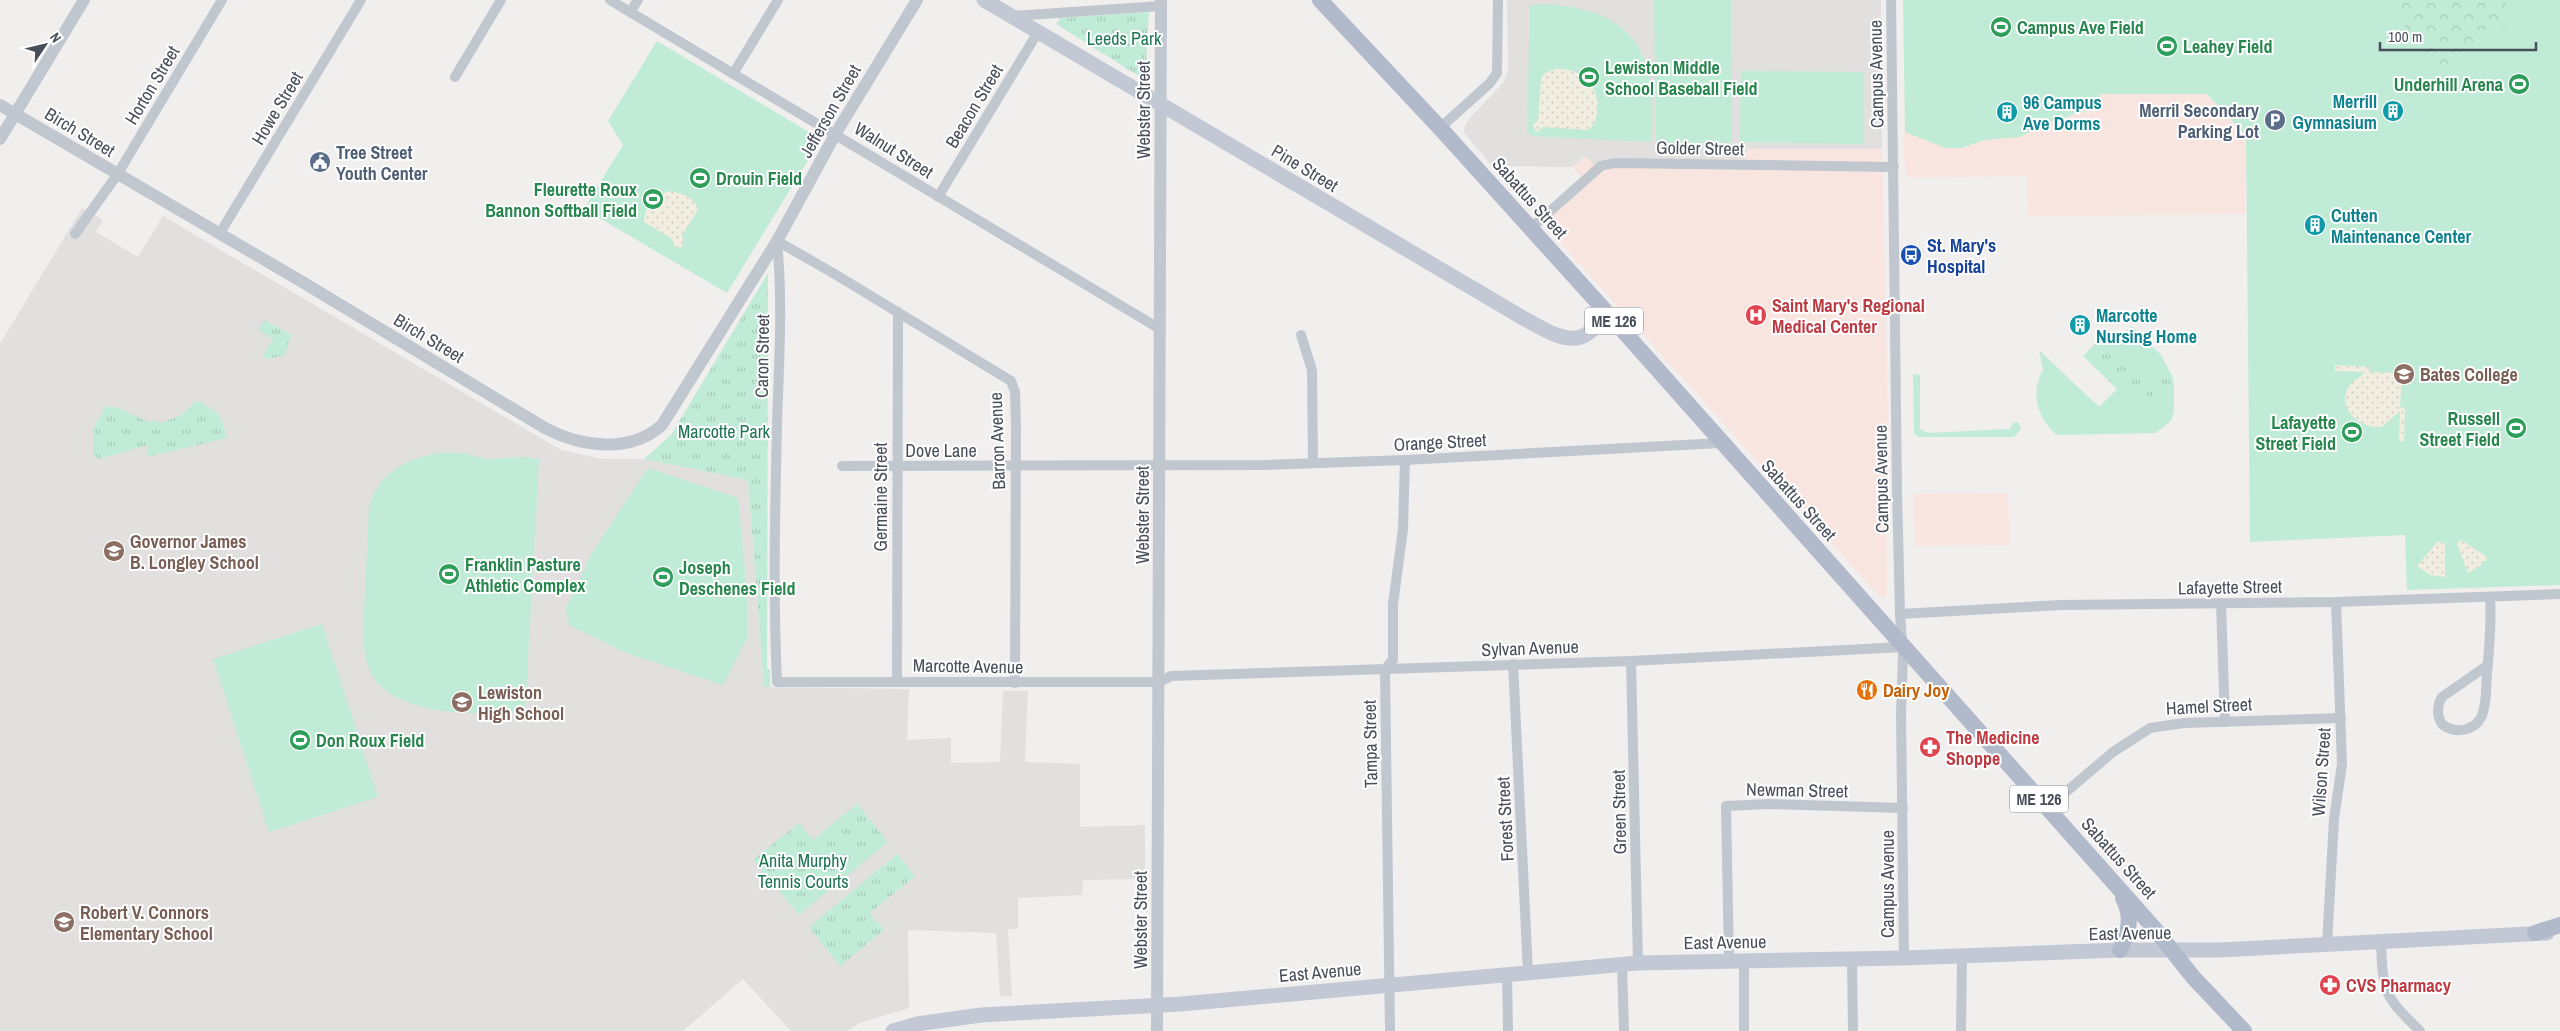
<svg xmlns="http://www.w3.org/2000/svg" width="2560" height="1031" viewBox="0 0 2560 1031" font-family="'Archivo Narrow',sans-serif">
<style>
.education{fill:#e1e0df}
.medical{fill:#f9e5e0}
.green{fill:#c0ebd6}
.forest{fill:url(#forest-crowns)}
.sand{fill:url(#sand-dots)}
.park{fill:url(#park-tufts)}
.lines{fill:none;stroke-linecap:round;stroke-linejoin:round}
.minor{stroke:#c0c7cf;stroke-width:10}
.tertiary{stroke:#c0c7cf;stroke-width:12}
.secondary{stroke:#c2c9d5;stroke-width:15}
.primary{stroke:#b0bacb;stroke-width:16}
.labels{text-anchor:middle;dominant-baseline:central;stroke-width:4;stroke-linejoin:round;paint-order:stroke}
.shield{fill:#fff;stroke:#7f848c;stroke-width:1}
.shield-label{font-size:16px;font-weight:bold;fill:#484f5a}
.leisure-label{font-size:18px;font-weight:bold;fill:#27864d;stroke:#fff;text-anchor:start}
.park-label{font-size:18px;fill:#1e7554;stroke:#fff}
.street-label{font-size:18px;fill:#484f5a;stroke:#fff}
.culture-label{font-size:18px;font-weight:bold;fill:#0d838f;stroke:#fff;text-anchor:start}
.service-label{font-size:18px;font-weight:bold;fill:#4e5e75;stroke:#fff;text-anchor:end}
.transit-label{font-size:18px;font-weight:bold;fill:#164399;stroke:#fff;text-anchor:start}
.health-label{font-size:18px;font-weight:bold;fill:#be3a42;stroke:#fff;text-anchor:start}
.education-label{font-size:18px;font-weight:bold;fill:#785e54;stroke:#fff;text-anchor:start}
.food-label{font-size:18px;font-weight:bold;fill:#c56008;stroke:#fff;text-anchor:start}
</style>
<defs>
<pattern id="forest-crowns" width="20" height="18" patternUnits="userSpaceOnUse" patternTransform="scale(1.25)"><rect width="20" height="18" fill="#c0ebd6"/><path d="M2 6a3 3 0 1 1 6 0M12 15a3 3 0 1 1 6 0" fill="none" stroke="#a6cbba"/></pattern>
<pattern id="sand-dots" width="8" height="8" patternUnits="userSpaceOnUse" patternTransform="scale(1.25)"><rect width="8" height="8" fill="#f1ede0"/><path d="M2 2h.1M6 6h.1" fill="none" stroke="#d0cdc2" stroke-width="1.8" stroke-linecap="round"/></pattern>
<pattern id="park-tufts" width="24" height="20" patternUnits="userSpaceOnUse" patternTransform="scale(1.25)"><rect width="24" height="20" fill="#c0ebd6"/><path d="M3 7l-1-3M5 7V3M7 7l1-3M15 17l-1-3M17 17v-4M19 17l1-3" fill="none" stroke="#a6cbba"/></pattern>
</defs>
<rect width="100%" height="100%" fill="#f1eeee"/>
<!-- education -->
<g class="education">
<path d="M 1507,0 L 1881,0 L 1882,149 L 1747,149 L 1745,159 L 1623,159 L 1594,166 L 1585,156 L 1572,167 L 1492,166 L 1464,133 L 1464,128 L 1469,119 L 1504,82 L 1508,70 Z"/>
<path d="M 82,208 L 103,220 L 96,232 L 138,257 L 163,216 L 561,450 L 602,459 L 644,459 L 748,480 L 764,687 L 909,689 L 907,740 L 951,738 L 951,763 L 1000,762 L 1003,691 L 1028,691 L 1025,762 L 1080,764 L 1080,827 L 1145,825 L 1145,879 L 1083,880 L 1082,895 L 1018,898 L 1018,929 L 1008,929 L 1012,996 L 1000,996 L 996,933 L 908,930 L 909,1008 L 860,1023 L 847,1031 L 791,1031 L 743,979 L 683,1031 L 0,1031 L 0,344 Z"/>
</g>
<!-- medical -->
<g class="medical">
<path d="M 2098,94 L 2207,94 L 2246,136 L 2245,214 L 2028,216 L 2027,176 L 1908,178 L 1905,169 L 1903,135 L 1905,132 L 1946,148 L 1962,148 L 1984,140 L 2020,137 L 2044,125 L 2097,107 Z"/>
<path d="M 1747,149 L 1882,149 L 1889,467 L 1886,510 L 1887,594 L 1884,599 L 1880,597 L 1540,220 L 1584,180 L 1572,167 L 1585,156 L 1594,165 L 1623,159 L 1745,159 Z"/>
<path d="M 2008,493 L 2010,545 L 1915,546 L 1914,494 Z"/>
</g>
<!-- green -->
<g class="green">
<path d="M 1654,0 L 1731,0 L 1732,143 L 1656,143 Z"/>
<path d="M 1903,0 L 2560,0 L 2560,585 L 2407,590 L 2405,535 L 2250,542 L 2246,136 L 2207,94 L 2099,94 L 2098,106 L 2044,125 L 2020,137 L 1984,140 L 1962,148 L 1946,148 L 1905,132 Z"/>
<path d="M 1544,4 C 1637,9 1659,56 1651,142 L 1531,136 L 1527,131 L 1530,5 Z"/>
<path d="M 657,41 L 812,134 L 816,147 L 727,293 L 584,209 L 623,145 L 608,121 Z"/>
<path d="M 1741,71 L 1863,72 L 1863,144 L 1740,142 Z"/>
<path d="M 2132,326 L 2161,355 L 2173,378 L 2152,378 L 2142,373 L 2112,345 Z"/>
<path d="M 2039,350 L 2099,407 L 2117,389 L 2123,391 L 2135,390 L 2152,398 L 2152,387 L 2174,387 L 2174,411 L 2171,421 L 2156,433 L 2057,435 C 2037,419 2030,392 2043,370 Z"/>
<path d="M 1913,374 L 1920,375 L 1920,429 L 1928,433 L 2010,429 L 2013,423 L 2018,422 L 2021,429 L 2014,437 L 1918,437 L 1914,433 Z"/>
<path d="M 437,453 L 463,453 L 486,459 L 523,457 L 539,459 L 525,713 C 492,712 455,716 423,707 C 356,690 362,650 365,594 C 366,564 368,535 369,506 C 380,472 404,460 437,453 Z"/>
<path d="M 648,468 L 738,498 L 747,593 L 747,638 L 723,685 L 629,654 L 570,626 L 565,610 L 592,553 Z"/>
<path d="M 322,624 L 378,797 L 269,832 L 213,659 Z"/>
</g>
<!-- forest -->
<path class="forest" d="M 2387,0 L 2506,0 L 2506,26 L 2470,47 L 2465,60 L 2433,67 Z"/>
<!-- sand -->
<g class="sand">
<path d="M 1555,69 C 1581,67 1601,86 1597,113 C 1596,120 1594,126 1588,130 L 1543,127 L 1538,132 L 1534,129 L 1533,124 L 1538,121 L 1541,79 L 1544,74 Z"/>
<path d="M 671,191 L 688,196 L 699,208 L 682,236 L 684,243 L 680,248 L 674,246 L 672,239 L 644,222 C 645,205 654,194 671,191 Z"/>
<path d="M 2335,365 L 2369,367 L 2369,372 L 2399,373 L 2402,377 L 2400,407 L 2405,408 L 2404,441 L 2399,441 L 2400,411 L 2382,427 C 2361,429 2337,411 2348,388 C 2351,382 2360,377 2365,372 L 2335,371 Z"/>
<path d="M 2439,540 L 2439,543 L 2445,543 L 2445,577 L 2430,575 L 2417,566 Z"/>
<path d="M 2461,540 L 2488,558 L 2480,566 L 2468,573 L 2457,543 Z"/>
</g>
<!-- park -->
<g class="park">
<path d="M 1149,12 L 1145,80 L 1056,24 L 1060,18 Z"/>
<path d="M 768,273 L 767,670 L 770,670 L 770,687 L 764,687 L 748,480 L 644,459 L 671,435 Z"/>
<path d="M 264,320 L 291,335 L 285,355 L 267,359 L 263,356 L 273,339 L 258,330 Z"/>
<path d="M 2103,336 L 2142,373 L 2152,372 L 2153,378 L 2173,378 L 2174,387 L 2153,387 L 2153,398 L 2135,396 L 2134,390 L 2123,391 L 2117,389 L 2083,356 Z"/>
<path d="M 198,400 L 220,415 L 227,438 L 147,457 L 148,445 L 99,459 L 93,455 L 94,427 L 105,407 C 118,404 138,419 151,423 L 153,420 L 161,423 L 181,415 Z"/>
<path d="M 857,804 L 888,842 L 799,915 L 753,860 L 799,823 L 813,840 Z"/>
<path d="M 897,854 L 915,876 L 870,913 L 884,930 L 840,966 L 809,927 Z"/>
</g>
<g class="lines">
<!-- minor -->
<g class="minor">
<path d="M 610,0 L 1160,329"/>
<path d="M 1891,0 L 1897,491 L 1900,614 L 1903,655 L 1901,713 L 1904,958"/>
<path d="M 630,12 L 638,0"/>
<path d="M 1012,16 L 1161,6"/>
<path d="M 733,74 L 778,0"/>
<path d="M 455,77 L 501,0"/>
<path d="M 1440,128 L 1490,83 L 1497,73 L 1498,0"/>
<path d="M 938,197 L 1038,32"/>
<path d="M 1530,229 L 1601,166 L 1614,163 L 1894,167"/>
<path d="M 220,233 L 361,0"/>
<path d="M 75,234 L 117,175 L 222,0"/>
<path d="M 777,241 C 783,302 779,363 777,424 C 775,510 773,596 777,682 L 1159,682 L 1171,676 L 1631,661 L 1903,647"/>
<path d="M 777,241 L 833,273 L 1011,381 L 1015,392 L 1016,426 L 1015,683"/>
<path d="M 1301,335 L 1312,370 L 1313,463"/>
<path d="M 842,466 L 1265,465 L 1405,460 L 1721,443"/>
<path d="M 2221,603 L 2225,722"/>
<path d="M 1900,614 L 2061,605 L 2336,602 L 2560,594"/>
<path d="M 1631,661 L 1638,963"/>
<path d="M 1513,664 L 1528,972"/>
<path d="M 2488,665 L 2442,697 C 2437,705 2436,717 2443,725 C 2458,735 2478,730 2483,712 C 2487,700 2486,685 2487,674 C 2489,648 2492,622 2490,597"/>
<path d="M 897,681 L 898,312"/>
<path d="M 2047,808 L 2113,752 L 2150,728 L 2184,723 L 2341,718"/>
<path d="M 2381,943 C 2383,993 2384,996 2420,1031"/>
<path d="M 2327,944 L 2334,819 L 2342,764 L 2336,602"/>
<path d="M 1852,958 L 1853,1031"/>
<path d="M 1729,961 L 1726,806 L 1768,804 L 1903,808"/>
<path d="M 1622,964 L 1624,1031"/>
<path d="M 1507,974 L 1508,1031"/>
<path d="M 1390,1031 L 1385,669 L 1393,660 L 1393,604 L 1403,529 L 1405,460"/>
<path d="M 1744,1031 L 1744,960"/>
<path d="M 1961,1031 L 1962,956"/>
</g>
<!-- tertiary -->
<g class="tertiary">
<path d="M 0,105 L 299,280 L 545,428 C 581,447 630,454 662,425 L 777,241 L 836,133 L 917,0"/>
<path d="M 0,139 L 84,0"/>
<path d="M 1157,1031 L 1161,0"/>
</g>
<!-- secondary -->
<g class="secondary">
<path d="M 984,0 L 1523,318 C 1539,326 1562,343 1581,337 C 1591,333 1601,322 1609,315"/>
<path d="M 893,1031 L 917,1024 L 981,1015 L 1181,1004 L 1638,963 L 1904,958 L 2120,950 L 2219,950 L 2547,933"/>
</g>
<!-- primary -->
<g class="primary">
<path d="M 1320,0 L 1440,128 L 1609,315 L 2154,928 L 2193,977 L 2244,1031"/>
<path d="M 2535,933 L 2560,925"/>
<path d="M 2120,950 C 2129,931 2133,918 2123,898"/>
</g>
</g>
<!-- icons -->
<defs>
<g id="stadium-disc" transform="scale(1.125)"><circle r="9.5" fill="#2e9e5b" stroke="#fff"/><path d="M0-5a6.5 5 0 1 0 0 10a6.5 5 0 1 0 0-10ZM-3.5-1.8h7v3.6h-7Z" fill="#fff"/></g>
<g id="building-disc" transform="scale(1.125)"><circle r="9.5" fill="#0f9aa8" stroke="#fff"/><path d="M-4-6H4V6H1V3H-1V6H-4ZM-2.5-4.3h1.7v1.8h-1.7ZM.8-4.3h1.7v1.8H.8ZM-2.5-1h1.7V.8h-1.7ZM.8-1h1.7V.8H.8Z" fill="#fff"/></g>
<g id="parking-disc" transform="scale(1.125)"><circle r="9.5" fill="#5c6f8a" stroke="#fff"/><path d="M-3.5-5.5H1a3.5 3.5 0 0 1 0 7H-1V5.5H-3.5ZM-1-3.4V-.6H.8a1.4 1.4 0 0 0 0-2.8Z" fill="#fff"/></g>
<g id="civic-disc" transform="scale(1.125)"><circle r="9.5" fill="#5c6f8a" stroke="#fff"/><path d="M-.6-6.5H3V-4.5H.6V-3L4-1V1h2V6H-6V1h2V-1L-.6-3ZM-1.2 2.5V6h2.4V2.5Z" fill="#fff"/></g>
<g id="bus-disc" transform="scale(1.125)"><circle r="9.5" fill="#1a4fb4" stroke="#fff"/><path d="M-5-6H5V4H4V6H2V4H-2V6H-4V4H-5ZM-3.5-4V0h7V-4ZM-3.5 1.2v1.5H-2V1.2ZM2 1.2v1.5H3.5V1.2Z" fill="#fff"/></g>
<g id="hospital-disc" transform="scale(1.125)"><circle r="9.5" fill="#e0444e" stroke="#fff"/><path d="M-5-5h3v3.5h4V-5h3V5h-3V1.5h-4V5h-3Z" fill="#fff"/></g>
<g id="university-disc" transform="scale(1.125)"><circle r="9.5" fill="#8d6e63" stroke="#fff"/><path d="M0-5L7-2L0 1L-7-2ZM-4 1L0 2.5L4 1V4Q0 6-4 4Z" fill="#fff"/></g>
<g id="school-disc" transform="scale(1.125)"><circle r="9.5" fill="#8d6e63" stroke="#fff"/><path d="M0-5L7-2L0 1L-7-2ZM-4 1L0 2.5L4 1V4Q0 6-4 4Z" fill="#fff"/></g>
<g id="restaurant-disc" transform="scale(1.125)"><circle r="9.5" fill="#e8710a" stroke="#fff"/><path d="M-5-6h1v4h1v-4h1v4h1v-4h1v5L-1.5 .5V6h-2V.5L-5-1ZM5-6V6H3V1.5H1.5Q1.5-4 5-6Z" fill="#fff"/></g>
<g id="pharmacy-disc" transform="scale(1.125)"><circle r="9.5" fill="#e0444e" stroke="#fff"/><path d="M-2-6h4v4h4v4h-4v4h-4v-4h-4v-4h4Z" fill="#fff"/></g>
</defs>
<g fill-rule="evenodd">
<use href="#stadium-disc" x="2001" y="27"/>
<use href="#stadium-disc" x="2167" y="46"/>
<use href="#stadium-disc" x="1589" y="77"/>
<use href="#stadium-disc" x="2519" y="84"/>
<use href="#building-disc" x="2393" y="111"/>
<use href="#building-disc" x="2007" y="112"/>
<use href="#parking-disc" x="2275" y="120"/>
<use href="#civic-disc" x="320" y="162"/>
<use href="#stadium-disc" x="700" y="178"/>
<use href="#stadium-disc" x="653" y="199"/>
<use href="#building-disc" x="2315" y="225"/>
<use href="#bus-disc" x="1911" y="255"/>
<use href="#hospital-disc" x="1756" y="315"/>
<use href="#building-disc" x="2080" y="325"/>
<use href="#university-disc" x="2404" y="374"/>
<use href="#stadium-disc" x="2516" y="428"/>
<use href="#stadium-disc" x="2352" y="432"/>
<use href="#school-disc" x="114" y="551"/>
<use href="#stadium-disc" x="449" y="574"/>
<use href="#stadium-disc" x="663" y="577"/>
<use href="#restaurant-disc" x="1867" y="690"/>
<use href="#school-disc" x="462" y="702"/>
<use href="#stadium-disc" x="300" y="740"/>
<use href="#pharmacy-disc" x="1930" y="747"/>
<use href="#school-disc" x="64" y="922"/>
<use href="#pharmacy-disc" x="2330" y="985"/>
</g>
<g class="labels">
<!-- shield labels -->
<g class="shield">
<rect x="1585" y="307.5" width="58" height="27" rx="4"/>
<rect x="2010" y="785.5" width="58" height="27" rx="4"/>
</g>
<g class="shield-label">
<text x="1614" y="321">ME 126</text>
<text x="2039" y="799">ME 126</text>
</g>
<!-- leisure labels -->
<g class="leisure-label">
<text x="2017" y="27">Campus Ave Field</text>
<text x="2183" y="46">Leahey Field</text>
<text x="1605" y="67">Lewiston Middle<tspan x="1605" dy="21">School Baseball Field</tspan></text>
<text x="2503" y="84" text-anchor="end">Underhill Arena</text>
<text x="716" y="178">Drouin Field</text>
<text x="637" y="189" text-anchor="end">Fleurette Roux<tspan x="637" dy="21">Bannon Softball Field</tspan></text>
<text x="2500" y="418" text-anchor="end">Russell<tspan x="2500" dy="21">Street Field</tspan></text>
<text x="2336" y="422" text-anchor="end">Lafayette<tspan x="2336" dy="21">Street Field</tspan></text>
<text x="465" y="564">Franklin Pasture<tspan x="465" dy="21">Athletic Complex</tspan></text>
<text x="679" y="567">Joseph<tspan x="679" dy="21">Deschenes Field</tspan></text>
<text x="316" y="740">Don Roux Field</text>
</g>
<!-- park labels -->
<g class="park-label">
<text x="1124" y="38">Leeds Park</text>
<text x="724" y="431">Marcotte Park</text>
<text x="803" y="860">Anita Murphy<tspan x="803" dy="21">Tennis Courts</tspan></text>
</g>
<!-- street labels -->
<g class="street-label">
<text transform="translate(1876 74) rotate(-91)">Campus Avenue</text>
<text transform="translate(152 85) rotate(-59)">Horton Street</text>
<text transform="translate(974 106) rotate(-59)">Beacon Street</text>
<text transform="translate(277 108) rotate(-59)">Howe Street</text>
<text transform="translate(1143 110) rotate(-90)">Webster Street</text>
<text transform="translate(830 111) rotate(-60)">Jefferson Street</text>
<text transform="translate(80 132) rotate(31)">Birch Street</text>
<text transform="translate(1700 148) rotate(1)">Golder Street</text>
<text transform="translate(894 150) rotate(32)">Walnut Street</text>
<text transform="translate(1305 168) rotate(31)">Pine Street</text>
<text transform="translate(1530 198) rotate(48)">Sabattus Street</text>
<text transform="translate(429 338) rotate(31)">Birch Street</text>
<text transform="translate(762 356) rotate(-89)">Caron Street</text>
<text transform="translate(997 441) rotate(-92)">Barron Avenue</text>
<text transform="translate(1440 442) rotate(-3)">Orange Street</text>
<text x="941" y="450">Dove Lane</text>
<text transform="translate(1881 479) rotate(-91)">Campus Avenue</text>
<text transform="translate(880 497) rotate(-90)">Germaine Street</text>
<text transform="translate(1799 500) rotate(48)">Sabattus Street</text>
<text transform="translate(1142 515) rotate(-90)">Webster Street</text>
<text transform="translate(2230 587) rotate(-1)">Lafayette Street</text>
<text transform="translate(1530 648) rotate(-2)">Sylvan Avenue</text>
<text transform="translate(968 666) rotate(1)">Marcotte Avenue</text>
<text transform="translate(2209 706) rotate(-3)">Hamel Street</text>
<text transform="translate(1370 744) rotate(-91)">Tampa Street</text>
<text transform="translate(2321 772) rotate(-86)">Wilson Street</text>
<text transform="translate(1797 790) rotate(1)">Newman Street</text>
<text transform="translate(1619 812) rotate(-91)">Green Street</text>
<text transform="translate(1505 819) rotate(-93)">Forest Street</text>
<text transform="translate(2119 858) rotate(48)">Sabattus Street</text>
<text transform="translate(1887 884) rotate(-90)">Campus Avenue</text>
<text transform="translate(1140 920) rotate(-90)">Webster Street</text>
<text transform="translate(2130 933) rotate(-1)">East Avenue</text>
<text transform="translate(1725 942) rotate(-1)">East Avenue</text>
<text transform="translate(1320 972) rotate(-5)">East Avenue</text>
</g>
<!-- culture labels -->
<g class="culture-label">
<text x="2377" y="101" text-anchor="end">Merrill<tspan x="2377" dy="21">Gymnasium</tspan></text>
<text x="2023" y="102">96 Campus<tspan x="2023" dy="21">Ave Dorms</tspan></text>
<text x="2331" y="215">Cutten<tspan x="2331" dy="21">Maintenance Center</tspan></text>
<text x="2096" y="315">Marcotte<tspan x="2096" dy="21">Nursing Home</tspan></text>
</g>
<!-- service labels -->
<g class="service-label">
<text x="2259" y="110">Merril Secondary<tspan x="2259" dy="21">Parking Lot</tspan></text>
<text x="336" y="152" text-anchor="start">Tree Street<tspan x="336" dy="21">Youth Center</tspan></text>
</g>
<!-- transit labels -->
<g class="transit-label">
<text x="1927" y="245">St. Mary's<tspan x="1927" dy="21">Hospital</tspan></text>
</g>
<!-- health labels -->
<g class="health-label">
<text x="1772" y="305">Saint Mary's Regional<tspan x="1772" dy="21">Medical Center</tspan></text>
<text x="1946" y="737">The Medicine<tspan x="1946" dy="21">Shoppe</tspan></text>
<text x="2346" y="985">CVS Pharmacy</text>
</g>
<!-- education labels -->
<g class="education-label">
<text x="2420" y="374">Bates College</text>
<text x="130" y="541">Governor James<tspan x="130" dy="21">B. Longley School</tspan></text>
<text x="478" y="692">Lewiston<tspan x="478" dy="21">High School</tspan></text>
<text x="80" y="912">Robert V. Connors<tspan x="80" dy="21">Elementary School</tspan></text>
</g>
<!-- food labels -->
<g class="food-label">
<text x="1883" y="690">Dairy Joy</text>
</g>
</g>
<!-- north arrow -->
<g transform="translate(45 45) rotate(55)" stroke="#ffffff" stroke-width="4" paint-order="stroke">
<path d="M0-4L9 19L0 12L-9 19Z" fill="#484f5a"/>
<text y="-8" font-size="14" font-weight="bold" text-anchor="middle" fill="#484f5a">N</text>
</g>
<!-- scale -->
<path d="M2380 42v8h156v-8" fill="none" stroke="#484f5a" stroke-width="2.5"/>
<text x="2388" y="42" font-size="15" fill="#484f5a" stroke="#ffffff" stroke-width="4" paint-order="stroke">100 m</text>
</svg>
